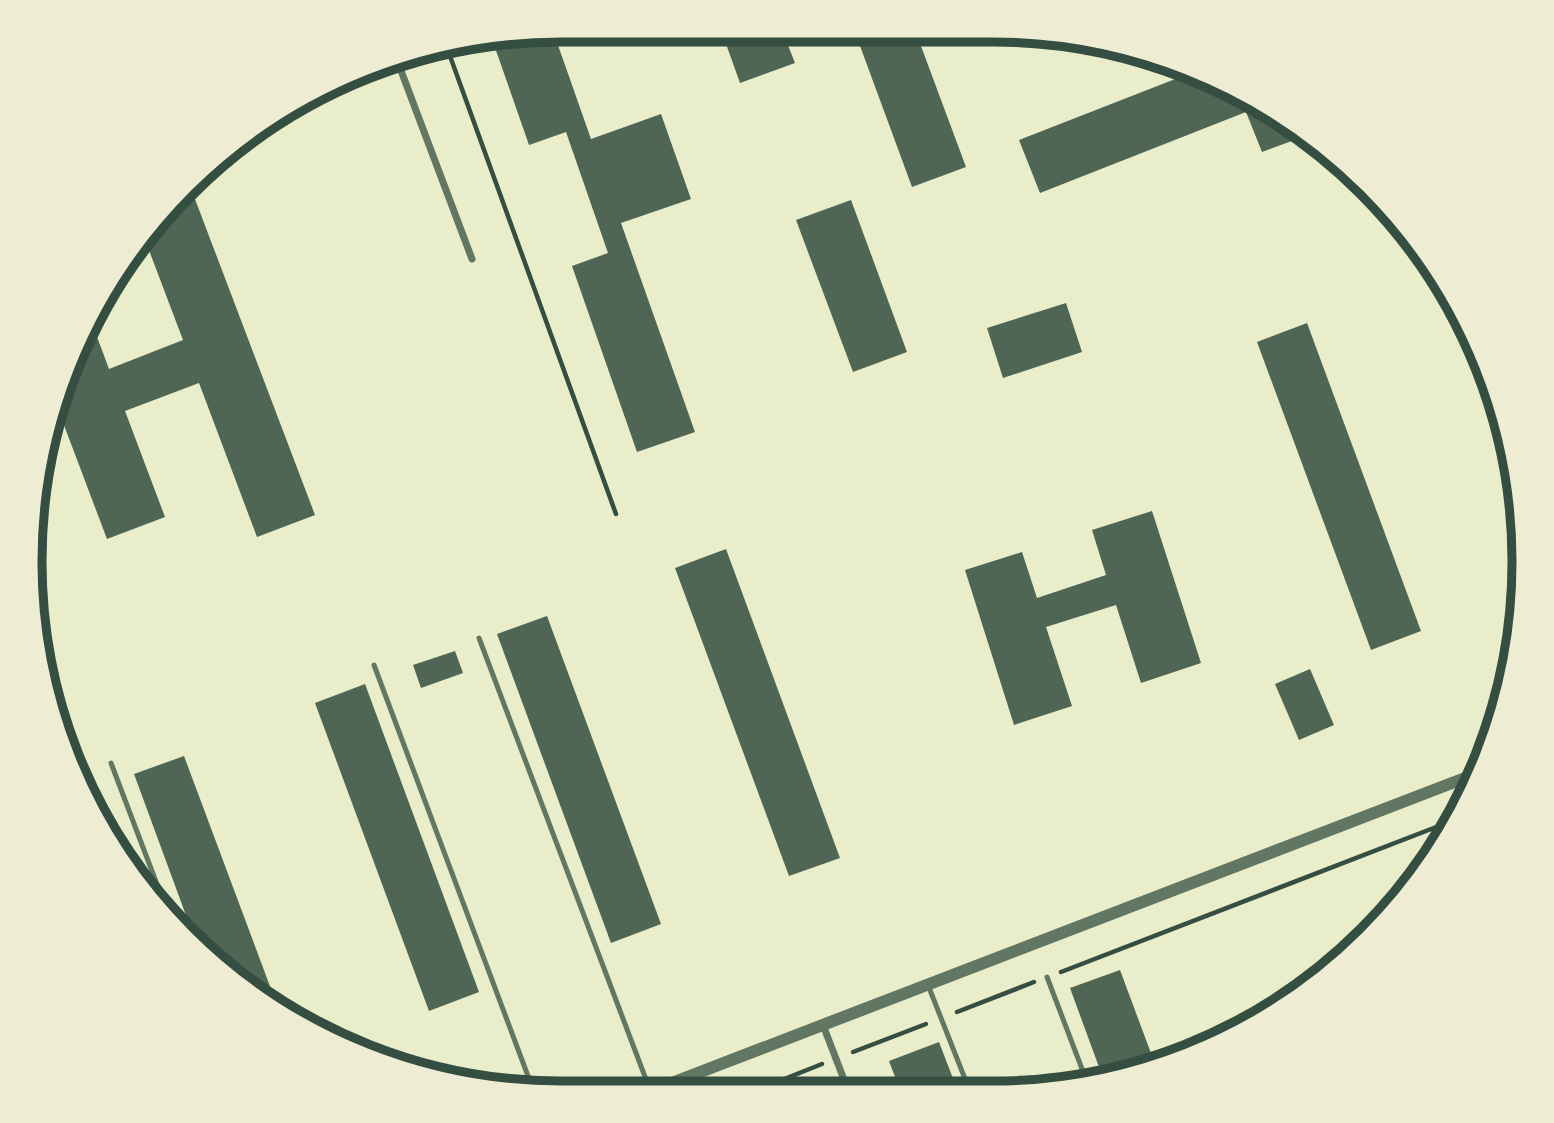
<svg xmlns="http://www.w3.org/2000/svg" width="1554" height="1123" viewBox="0 0 1554 1123" font-family="Ubuntu,sans-serif">
<style>
.building{fill:#4f6655}
.lines{fill:none;stroke-linecap:round;stroke-linejoin:round}
.path{stroke:#344e41;stroke-width:4.5}
.service{stroke:#617663;stroke-width:5}
.minor{stroke:#617663;stroke-width:7}
.tertiary{stroke:#617663;stroke-width:12}
.rim{fill:none;stroke:#344e41;stroke-width:9}
</style>
<rect width="100%" height="100%" fill="#e9edc9"/>
<!-- building -->
<g class="building">
<path d="M 721,30 L 782,30 L 795,63 L 740,83 Z"/>
<path d="M 871,30 L 915,30 L 966,167 L 912,187 L 856,35 Z"/>
<path d="M 553,31 L 591,139 L 661,114 L 691,199 L 621,223 L 695,432 L 637,452 L 572,266 L 608,253 L 566,132 L 529,145 L 492,39 Z"/>
<path d="M 1188,74 L 1288,119 L 1297,139 L 1262,152 L 1246,112 L 1040,193 L 1019,140 Z"/>
<path d="M 190,186 L 315,515 L 257,537 L 199,383 L 125,411 L 165,517 L 107,539 L 59,412 L 84,327 L 90,318 L 109,369 L 183,340 L 144,237 L 161,211 Z"/>
<path d="M 851,200 L 907,352 L 853,372 L 796,220 Z"/>
<path d="M 1440,278 L 1469,326 L 1506,423 L 1516,484 Z"/>
<path d="M 1066,303 L 1082,352 L 1003,378 L 987,328 Z"/>
<path d="M 1307,323 L 1421,631 L 1371,650 L 1257,342 Z"/>
<path d="M 1152,511 L 1201,663 L 1141,683 L 1116,605 L 1046,627 L 1072,706 L 1014,725 L 965,570 L 1022,552 L 1037,598 L 1106,575 L 1092,530 Z"/>
<path d="M 726,549 L 840,858 L 789,876 L 675,568 Z"/>
<path d="M 547,616 L 661,924 L 611,943 L 497,634 Z"/>
<path d="M 455,651 L 463,673 L 421,688 L 413,665 Z"/>
<path d="M 1310,669 L 1334,725 L 1299,740 L 1275,684 Z"/>
<path d="M 365,684 L 479,992 L 429,1011 L 315,703 Z"/>
<path d="M 184,756 L 277,1005 L 211,962 L 198,948 L 134,774 Z"/>
<path d="M 1120,970 L 1155,1064 L 1103,1078 L 1070,988 Z"/>
<path d="M 939,1042 L 957,1089 L 900,1090 L 889,1061 Z"/>
</g>
<g class="lines">
<!-- path -->
<g class="path">
<path d="M 446,45 L 616,514"/>
<path d="M 1061,972 L 1457,819"/>
<path d="M 957,1012 L 1034,982"/>
<path d="M 853,1052 L 926,1024"/>
<path d="M 754,1091 L 822,1064"/>
</g>
<!-- service -->
<g class="service">
<path d="M 479,638 L 650,1090"/>
<path d="M 374,665 L 534,1092"/>
<path d="M 111,763 L 169,916"/>
<path d="M 1047,977 L 1087,1082"/>
<path d="M 928,985 L 969,1089"/>
</g>
<!-- minor -->
<g class="minor">
<path d="M 397,60 L 472,259"/>
<path d="M 823,1025 L 848,1090"/>
</g>
<!-- tertiary -->
<path class="tertiary" d="M 651,1091 L 1478,773"/>
</g>
<!-- crop -->
<path d="M0 0H1554V1123H0ZM561 42H993A519 519 0 0 1 1512 561V562A519 519 0 0 1 993 1081H561A519 519 0 0 1 42 562V561A519 519 0 0 1 561 42Z" fill="#eeecd3" fill-rule="evenodd"/>
<path class="rim" d="M561 42H993A519 519 0 0 1 1512 561V562A519 519 0 0 1 993 1081H561A519 519 0 0 1 42 562V561A519 519 0 0 1 561 42Z"/>
</svg>
